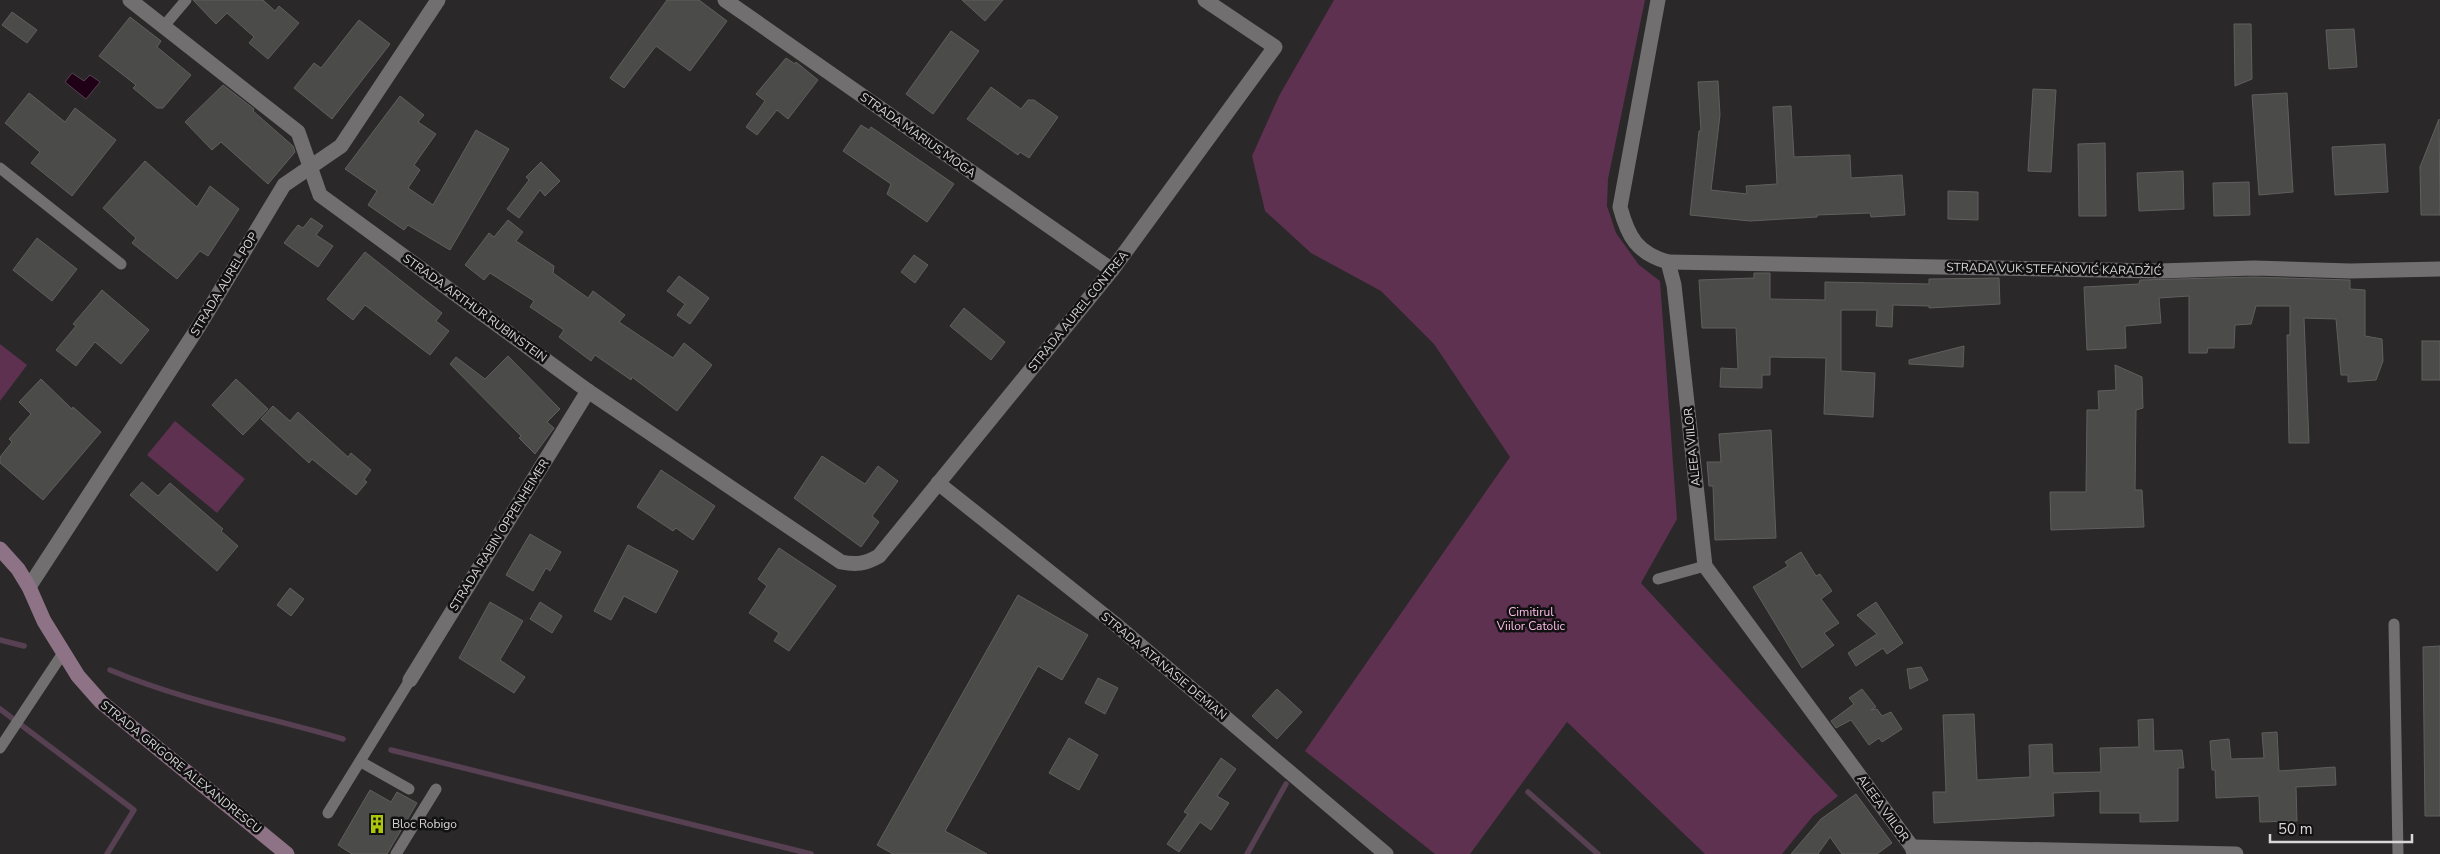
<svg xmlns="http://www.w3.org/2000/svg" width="2440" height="854" viewBox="0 0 2440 854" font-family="'Nunito Sans',sans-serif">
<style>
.green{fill:#5e3150}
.water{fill:#1f0017;stroke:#574051}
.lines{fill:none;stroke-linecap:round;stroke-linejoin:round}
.stream{stroke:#574051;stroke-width:5.5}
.building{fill:#4b4b49;stroke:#5f605d}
.lane{stroke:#716f70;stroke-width:11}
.street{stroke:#716f70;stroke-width:15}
.secondary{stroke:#8e7285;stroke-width:15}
.labels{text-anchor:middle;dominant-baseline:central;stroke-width:5;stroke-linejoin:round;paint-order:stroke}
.street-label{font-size:12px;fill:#d9d7d8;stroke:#121112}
.park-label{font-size:12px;fill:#fcbbe6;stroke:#121112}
.poi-label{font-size:12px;fill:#d9d7d8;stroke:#121112;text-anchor:start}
</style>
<rect width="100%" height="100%" fill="#2a2829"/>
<!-- green -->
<g class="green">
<path d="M 1334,0 L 1645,0 L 1608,179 L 1607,206 L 1616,233 L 1639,265 L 1660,281 L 1677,519 L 1641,583 L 1838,796 L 1813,816 L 1782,854 L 1705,854 L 1567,722 L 1470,854 L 1435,854 L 1305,751 L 1510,457 L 1434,344 L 1381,291 L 1311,253 L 1265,211 L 1252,156 L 1279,96 Z"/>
<path d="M 0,344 L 27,365 L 0,401 Z"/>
<path d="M 175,421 L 245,479 L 217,513 L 147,455 Z"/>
</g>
<!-- water -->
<path class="water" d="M 72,73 L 84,81 L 90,75 L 100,82 L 86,99 L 65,82 Z"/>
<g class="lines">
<!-- stream -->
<g class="stream">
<path d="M 0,640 L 24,646"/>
<path d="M 110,670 C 186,702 265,716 343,739"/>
<path d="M 0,709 L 134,810 L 107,854"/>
<path d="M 391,750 L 811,854"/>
<path d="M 1528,792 L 1598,854"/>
<path d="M 1247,854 L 1286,784"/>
</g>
</g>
<!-- building -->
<g class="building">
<path d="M 193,0 L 263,0 L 275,11 L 279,6 L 299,23 L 268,59 L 249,43 L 254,37 L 227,13 L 216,24 Z"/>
<path d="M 667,0 L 699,0 L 727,21 L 690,71 L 656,46 L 624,88 L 610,78 Z"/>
<path d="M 962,0 L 1003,0 L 985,21 Z"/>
<path d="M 12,12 L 37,30 L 27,43 L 2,25 Z"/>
<path d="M 130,17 L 161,41 L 157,47 L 191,75 L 163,108 L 157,108 L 133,88 L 136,85 L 99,56 Z"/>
<path d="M 359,20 L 390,44 L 332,119 L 294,88 L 314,63 L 321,68 Z"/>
<path d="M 2234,24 L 2251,24 L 2252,79 L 2235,86 Z"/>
<path d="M 2354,29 L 2357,67 L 2329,69 L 2326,30 Z"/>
<path d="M 951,31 L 979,51 L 933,114 L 906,94 Z"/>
<path d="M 786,58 L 795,64 L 796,62 L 818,80 L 788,119 L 777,110 L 757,135 L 746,127 L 765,101 L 756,94 Z"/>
<path d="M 1718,81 L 1720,115 L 1711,190 L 1747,194 L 1746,186 L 1777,184 L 1773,107 L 1791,106 L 1794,157 L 1850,155 L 1851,178 L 1902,175 L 1905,215 L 1871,217 L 1870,213 L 1817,215 L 1817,217 L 1750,221 L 1690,215 L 1699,131 L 1701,131 L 1698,82 Z"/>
<path d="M 223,85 L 254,109 L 253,111 L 293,146 L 295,152 L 268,184 L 221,142 L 212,150 L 185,122 Z"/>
<path d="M 991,87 L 1021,109 L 1028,100 L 1034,100 L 1058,117 L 1029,158 L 1020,152 L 1018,155 L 967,119 Z"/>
<path d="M 2033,89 L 2056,90 L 2051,172 L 2028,171 Z"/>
<path d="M 29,93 L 65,122 L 75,108 L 116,140 L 72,196 L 31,163 L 40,152 L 5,123 Z"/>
<path d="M 2287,93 L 2293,192 L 2259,195 L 2252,95 Z"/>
<path d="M 400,96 L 424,115 L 418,122 L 436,134 L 414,165 L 420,170 L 408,188 L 433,205 L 476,130 L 509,149 L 450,250 L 408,225 L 404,230 L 368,205 L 377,191 L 345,169 Z"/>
<path d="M 2439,119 L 2440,215 L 2421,215 L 2420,167 Z"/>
<path d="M 861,125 L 869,130 L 871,127 L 954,184 L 927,222 L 887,194 L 891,184 L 843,151 Z"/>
<path d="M 2105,143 L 2106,216 L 2079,216 L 2078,144 Z"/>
<path d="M 2385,144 L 2388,192 L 2335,195 L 2332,147 Z"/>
<path d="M 145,161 L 197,207 L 210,186 L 239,209 L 208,256 L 200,251 L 177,279 L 132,243 L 136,238 L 103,208 Z"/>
<path d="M 541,162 L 560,181 L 545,196 L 540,190 L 519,218 L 507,209 L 529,180 L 526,177 Z"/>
<path d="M 2183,171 L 2184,209 L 2139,211 L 2137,173 Z"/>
<path d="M 2249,182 L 2250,215 L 2214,216 L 2213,183 Z"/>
<path d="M 1948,191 L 1978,192 L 1978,220 L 1948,219 Z"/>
<path d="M 311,218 L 323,226 L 316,235 L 333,246 L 318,267 L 284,243 L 298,225 L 303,228 Z"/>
<path d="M 508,220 L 523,232 L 516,241 L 554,266 L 553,273 L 588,298 L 593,291 L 625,315 L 619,322 L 673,358 L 684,343 L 712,365 L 677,411 L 632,377 L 631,380 L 595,355 L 591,361 L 559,337 L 564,330 L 530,307 L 534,301 L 490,273 L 484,280 L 465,265 L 489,233 L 494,237 Z"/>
<path d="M 37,238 L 77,269 L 52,301 L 13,270 Z"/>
<path d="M 365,252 L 442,313 L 436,321 L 449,331 L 430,355 L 365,305 L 353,320 L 327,299 Z"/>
<path d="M 914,255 L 928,265 L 915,283 L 901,272 Z"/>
<path d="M 1754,273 L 1770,273 L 1770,299 L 1825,300 L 1825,282 L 1929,284 L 1929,279 L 1999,278 L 2000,304 L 1929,308 L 1929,306 L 1893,305 L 1892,327 L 1876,326 L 1877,310 L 1841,310 L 1841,371 L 1875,373 L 1873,417 L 1824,414 L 1826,358 L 1770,357 L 1770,375 L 1762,375 L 1762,388 L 1720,387 L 1721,368 L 1738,369 L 1736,328 L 1702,328 L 1699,280 L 1754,278 Z"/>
<path d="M 679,276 L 709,298 L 690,324 L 677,315 L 685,304 L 667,291 Z"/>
<path d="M 2254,277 L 2350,280 L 2350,289 L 2365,290 L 2365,336 L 2382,339 L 2383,361 L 2376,380 L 2348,382 L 2348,375 L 2341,375 L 2336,319 L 2304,318 L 2309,443 L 2289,443 L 2287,335 L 2290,335 L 2290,306 L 2256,306 L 2251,324 L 2235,325 L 2234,348 L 2208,348 L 2207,353 L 2189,353 L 2189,296 L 2159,298 L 2161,323 L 2125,326 L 2126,348 L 2087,350 L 2084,287 L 2139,284 L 2140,280 Z"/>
<path d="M 102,290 L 149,330 L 121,364 L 95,342 L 76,366 L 56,350 L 76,326 L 73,324 Z"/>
<path d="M 964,308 L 1005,342 L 991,360 L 950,326 Z"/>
<rect x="2422" y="341" width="18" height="39"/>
<path d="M 1964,346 L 1963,367 L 1909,364 L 1909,360 Z"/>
<path d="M 508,356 L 560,409 L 547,422 L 554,428 L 535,454 L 519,438 L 521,436 L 450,364 L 456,357 L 485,379 Z"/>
<path d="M 2115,365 L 2142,377 L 2143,408 L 2136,410 L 2135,490 L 2142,490 L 2144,527 L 2051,530 L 2050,492 L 2086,492 L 2087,410 L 2099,410 L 2098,391 L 2116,390 Z"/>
<path d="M 41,379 L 72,409 L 73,407 L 101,432 L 43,500 L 0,463 L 0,457 L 12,442 L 9,439 L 31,414 L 19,402 Z"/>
<path d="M 236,379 L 268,409 L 243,435 L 212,405 Z"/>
<path d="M 273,406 L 290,421 L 298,412 L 348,457 L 351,453 L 371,470 L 364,480 L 367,482 L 356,495 L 312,459 L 309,463 L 261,419 Z"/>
<path d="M 1771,430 L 1776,538 L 1715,540 L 1713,486 L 1709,486 L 1707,462 L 1721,462 L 1719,434 Z"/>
<path d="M 822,456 L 865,484 L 878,466 L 898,481 L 872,516 L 879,522 L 861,547 L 794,498 Z"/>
<path d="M 661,470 L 715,506 L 693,540 L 676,528 L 673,531 L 637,507 Z"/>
<path d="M 142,482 L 158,496 L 170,483 L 223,529 L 221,531 L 238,546 L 217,571 L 130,495 Z"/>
<path d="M 530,534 L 561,552 L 550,571 L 546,568 L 533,591 L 506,575 Z"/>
<path d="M 628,545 L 678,571 L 656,613 L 624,596 L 611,620 L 594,611 Z"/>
<path d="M 779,548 L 836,586 L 789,651 L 774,641 L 779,633 L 749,613 L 767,586 L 758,579 Z"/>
<path d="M 1801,552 L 1816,576 L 1820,574 L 1832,591 L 1821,599 L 1839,623 L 1824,633 L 1834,645 L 1802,668 L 1753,587 L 1788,566 L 1785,562 Z"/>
<path d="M 290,588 L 304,599 L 291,616 L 277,605 Z"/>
<path d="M 1018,595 L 1088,635 L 1062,680 L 1038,666 L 945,831 L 987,854 L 893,854 L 877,845 Z"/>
<path d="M 490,602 L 523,621 L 500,660 L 525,677 L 514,693 L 459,658 Z"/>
<path d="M 540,602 L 562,616 L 552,633 L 530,619 Z"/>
<path d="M 1876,602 L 1903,643 L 1887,654 L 1883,648 L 1856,666 L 1848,653 L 1877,634 L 1857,615 Z"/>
<path d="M 2440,646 L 2440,816 L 2425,816 L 2423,647 Z"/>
<path d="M 1921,667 L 1928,680 L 1910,689 L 1907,669 Z"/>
<path d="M 1098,678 L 1118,688 L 1105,714 L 1085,703 Z"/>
<path d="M 1277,689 L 1302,712 L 1277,739 L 1252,716 Z"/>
<path d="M 1862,689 L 1876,707 L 1871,710 L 1877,709 L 1882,716 L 1891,712 L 1902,729 L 1882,742 L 1879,738 L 1869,745 L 1851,720 L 1836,728 L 1831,721 L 1854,704 L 1849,698 Z"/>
<path d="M 1974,714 L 1977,780 L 2030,777 L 2029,745 L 2052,744 L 2053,773 L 2101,772 L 2100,748 L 2139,747 L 2138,720 L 2153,719 L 2154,751 L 2182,750 L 2184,768 L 2178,768 L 2178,821 L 2140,822 L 2140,813 L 2100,813 L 2100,791 L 2053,793 L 2054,816 L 1934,823 L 1933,792 L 1946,792 L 1943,715 Z"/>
<path d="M 2277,732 L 2279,771 L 2335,767 L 2336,785 L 2296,787 L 2297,821 L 2260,822 L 2259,796 L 2216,798 L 2215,770 L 2212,770 L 2210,741 L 2229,739 L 2231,759 L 2264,758 L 2262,733 Z"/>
<path d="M 1069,738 L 1098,755 L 1079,790 L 1049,773 Z"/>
<path d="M 1221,758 L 1236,769 L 1217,796 L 1229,803 L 1211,830 L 1200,822 L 1179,852 L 1167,844 L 1188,814 L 1184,812 Z"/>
<path d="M 370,790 L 391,802 L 397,792 L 417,803 L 387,854 L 352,854 L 338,845 Z"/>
<path d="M 1856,794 L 1892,843 L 1877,854 L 1842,854 L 1830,837 L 1818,854 L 1791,854 L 1821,819 Z"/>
</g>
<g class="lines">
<!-- lane -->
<g class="lane">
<path d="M 164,26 L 186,0"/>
<path d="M 0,168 L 121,264"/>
<path d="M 1658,579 L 1705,566"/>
<path d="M 2394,624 L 2398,854"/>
<path d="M 0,748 L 63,653"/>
<path d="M 361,762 L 409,789"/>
<path d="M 328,813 L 410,680"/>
<path d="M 396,854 L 436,789"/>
</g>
<!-- street -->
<g class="street">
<path d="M 130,0 L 298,132 L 320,195 L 588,391 L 841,562 C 856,565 865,564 879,556 L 1112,270 L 1275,47 L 1205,0"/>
<path d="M 725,0 L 1112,270"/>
<path d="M 1658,0 L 1620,207 C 1628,237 1637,253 1668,262 L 1674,285 L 1705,566 L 1912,847 L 1914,854"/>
<path d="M 1668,262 L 2159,271 L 2254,268 L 2350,271 L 2440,269"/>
<path d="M 938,483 L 1114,623 L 1386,854"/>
<path d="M 29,587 L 199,326 L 284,185 L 341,146 L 438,0"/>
<path d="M 410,680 L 588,391"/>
<path d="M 1912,847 L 2236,854"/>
</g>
<!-- secondary -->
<path class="secondary" d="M 0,549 L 18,569 L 29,587 L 44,621 L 78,676 L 101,702 L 287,854"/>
</g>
<!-- icons -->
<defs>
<g id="building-bare" transform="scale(1.5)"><path d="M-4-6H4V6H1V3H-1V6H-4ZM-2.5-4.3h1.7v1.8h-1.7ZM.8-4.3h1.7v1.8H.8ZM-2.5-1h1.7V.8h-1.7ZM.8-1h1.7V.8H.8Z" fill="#adc60d" stroke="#121112" stroke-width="2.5" paint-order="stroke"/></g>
</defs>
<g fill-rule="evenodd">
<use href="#building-bare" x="377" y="824"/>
</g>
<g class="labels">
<!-- street labels -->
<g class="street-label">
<text transform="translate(918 135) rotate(35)">STRADA MARIUS MOGA</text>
<text transform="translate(2054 269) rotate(1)">STRADA VUK STEFANOVIĆ KARADŽIĆ</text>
<text transform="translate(224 284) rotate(-59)">STRADA AUREL POP</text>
<text transform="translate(475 308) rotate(36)">STRADA ARTHUR RUBINSTEIN</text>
<text transform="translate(1078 311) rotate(-51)">STRADA AUREL CONTREA</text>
<text transform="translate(1692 447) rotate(-96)">ALEEA VIILOR</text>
<text transform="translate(499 535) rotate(-58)">STRADA RABIN OPPENHEIMER</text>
<text transform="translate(1164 666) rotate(40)">STRADA ATANASIE DEMIAN</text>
<text transform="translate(181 767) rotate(39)">STRADA GRIGORE ALEXANDRESCU</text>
<text transform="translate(1883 808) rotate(54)">ALEEA VIILOR</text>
</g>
<!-- park labels -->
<g class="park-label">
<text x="1531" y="612">Cimitirul<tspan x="1531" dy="14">Viilor Catolic</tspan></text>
</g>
<!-- poi labels -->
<g class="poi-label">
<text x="392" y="824">Bloc Robigo</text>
</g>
</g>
<!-- scale -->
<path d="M2270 834v8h142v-8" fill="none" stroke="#d9d7d8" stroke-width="2.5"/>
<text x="2278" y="834" font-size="15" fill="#d9d7d8" stroke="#121112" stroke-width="4" paint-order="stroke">50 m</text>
</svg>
